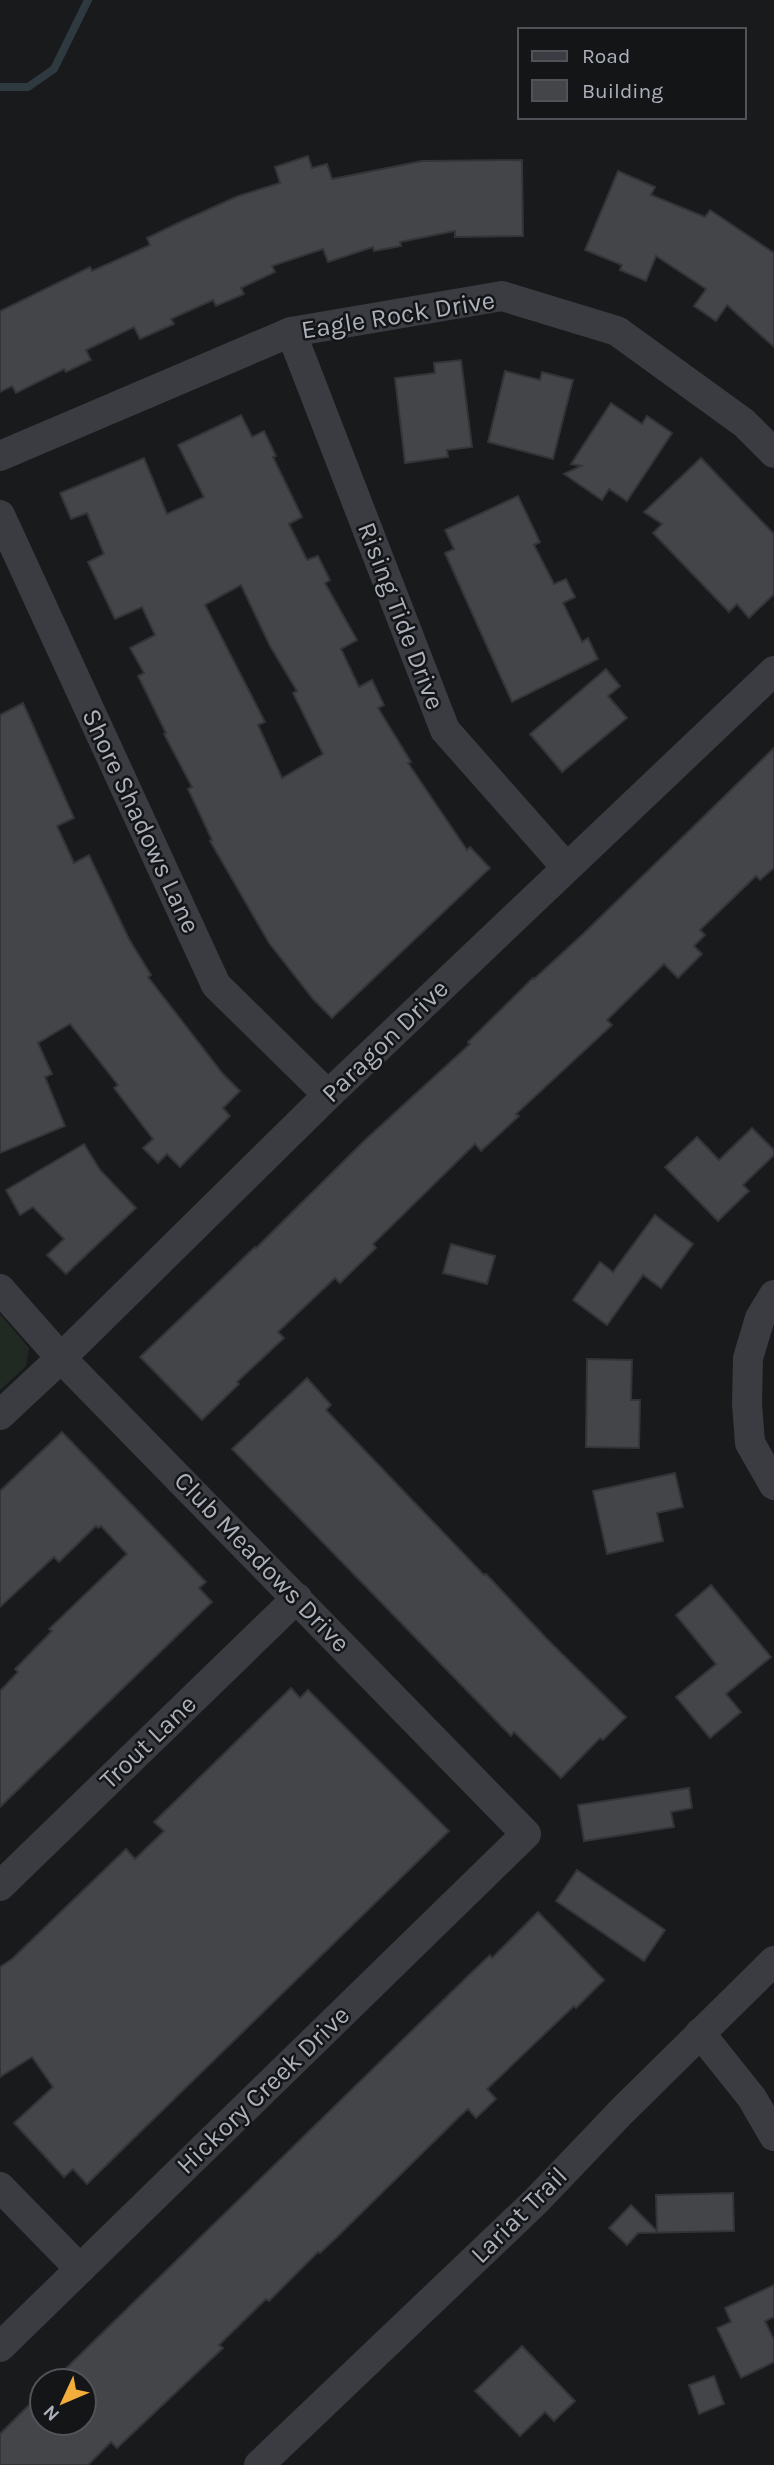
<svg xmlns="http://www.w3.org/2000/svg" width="774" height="2465" viewBox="0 0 774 2465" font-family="Karla,sans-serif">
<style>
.green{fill:#212a22}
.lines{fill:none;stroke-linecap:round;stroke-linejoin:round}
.stream{stroke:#2f3940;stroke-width:8}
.building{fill:#434549;stroke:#333438;stroke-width:2;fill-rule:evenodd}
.minor{stroke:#3a3c41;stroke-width:30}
.labels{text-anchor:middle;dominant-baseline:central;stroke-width:5;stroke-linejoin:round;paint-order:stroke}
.street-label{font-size:26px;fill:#acb1bb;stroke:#141517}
</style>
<rect width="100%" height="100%" fill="#191a1c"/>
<!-- green -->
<path class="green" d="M 0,1314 L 29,1348 L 26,1366 L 0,1390 Z"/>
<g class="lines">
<!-- stream -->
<path class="stream" d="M 0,87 L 28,87 L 54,69 L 88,0"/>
</g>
<!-- building -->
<g class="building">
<path d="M 308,156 L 312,168 L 327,164 L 332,179 L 422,161 L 522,160 L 523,236 L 455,237 L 455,231 L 400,242 L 401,246 L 374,251 L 373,247 L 328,262 L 323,249 L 272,266 L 275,272 L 241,288 L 244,294 L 216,306 L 213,300 L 171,319 L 174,324 L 140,339 L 134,327 L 86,350 L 91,360 L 66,372 L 64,369 L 16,393 L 12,386 L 0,392 L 0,311 L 90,267 L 92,271 L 150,245 L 147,238 L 178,223 L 238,196 L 280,183 L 275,167 Z"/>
<path d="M 618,171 L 655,187 L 651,195 L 705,217 L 710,210 L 774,253 L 774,347 L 727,305 L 716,321 L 694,306 L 706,289 L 656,256 L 646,281 L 620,270 L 622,265 L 585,250 Z"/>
<path d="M 461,360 L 472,447 L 447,450 L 448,457 L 405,463 L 395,378 L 435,373 L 434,363 Z"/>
<path d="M 505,371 L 540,380 L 542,372 L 573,380 L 553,459 L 488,442 Z"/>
<path d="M 611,403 L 642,424 L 647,416 L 672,433 L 627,501 L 609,489 L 602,500 L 564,474 L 581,466 L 571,464 Z"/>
<path d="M 241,415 L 252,437 L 264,431 L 276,456 L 273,457 L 302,517 L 289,524 L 307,560 L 318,556 L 330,580 L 325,583 L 357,640 L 341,649 L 359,687 L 372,680 L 384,705 L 378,708 L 411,762 L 408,763 L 467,850 L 470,847 L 490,868 L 332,1018 L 313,999 L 269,943 L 210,841 L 212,840 L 188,789 L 192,787 L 164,734 L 166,733 L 138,676 L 144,673 L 130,648 L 155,635 L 142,607 L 115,619 L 88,562 L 104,554 L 87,513 L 71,519 L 60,493 L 144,458 L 167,514 L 204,497 L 178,445 ZM 241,585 L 270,646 L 297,691 L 293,693 L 323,754 L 282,778 L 258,725 L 265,722 L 205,605 Z"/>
<path d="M 701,458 L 774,534 L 774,594 L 749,618 L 737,604 L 729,612 L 653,533 L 662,524 L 644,512 Z"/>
<path d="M 518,496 L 540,542 L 534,545 L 554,584 L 566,579 L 575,597 L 563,603 L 582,642 L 588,638 L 598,659 L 512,702 L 445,553 L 454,549 L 445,530 Z"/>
<path d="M 606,669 L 620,686 L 608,696 L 627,718 L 562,772 L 530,734 Z"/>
<path d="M 23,703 L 74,818 L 57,826 L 74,863 L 89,855 L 129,939 L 151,975 L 148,977 L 223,1074 L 240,1091 L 223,1108 L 230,1116 L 180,1167 L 167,1154 L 158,1163 L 143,1148 L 153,1139 L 114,1088 L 118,1085 L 70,1024 L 38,1043 L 52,1074 L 45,1077 L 65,1126 L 0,1153 L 0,715 Z"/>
<path d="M 774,748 L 774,868 L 760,880 L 756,876 L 700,930 L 705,935 L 694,946 L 702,954 L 678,978 L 664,964 L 607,1020 L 612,1025 L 516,1114 L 519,1116 L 481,1151 L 475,1144 L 373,1244 L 376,1248 L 340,1283 L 335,1278 L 278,1332 L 284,1338 L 237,1382 L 239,1384 L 202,1420 L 140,1357 L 255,1247 L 256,1248 L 364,1141 L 470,1044 L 468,1042 L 533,978 L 534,979 L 583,934 Z"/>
<path d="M 752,1128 L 774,1150 L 774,1155 L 743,1185 L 749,1191 L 718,1221 L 665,1167 L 697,1137 L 719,1160 Z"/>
<path d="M 84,1144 L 100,1170 L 136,1208 L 66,1274 L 47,1255 L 64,1239 L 33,1207 L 20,1215 L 6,1190 Z"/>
<path d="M 655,1215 L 693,1244 L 661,1288 L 643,1275 L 607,1325 L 573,1300 L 600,1262 L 613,1272 Z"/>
<path d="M 451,1244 L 495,1256 L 487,1284 L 443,1273 Z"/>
<path d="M 587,1359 L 632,1360 L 631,1400 L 640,1400 L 639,1448 L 586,1447 Z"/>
<path d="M 307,1378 L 331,1405 L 326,1410 L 484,1575 L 486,1574 L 548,1640 L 626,1717 L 603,1740 L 600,1738 L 561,1778 L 514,1732 L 511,1736 L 232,1449 Z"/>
<path d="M 62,1432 L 206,1582 L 199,1588 L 212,1602 L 0,1807 L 0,1691 L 18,1672 L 15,1669 L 52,1631 L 49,1629 L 127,1554 L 101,1526 L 98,1528 L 96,1526 L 59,1562 L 54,1557 L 0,1607 L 0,1491 Z"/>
<path d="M 675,1473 L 683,1507 L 657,1513 L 663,1541 L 607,1554 L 593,1491 Z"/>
<path d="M 711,1585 L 771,1657 L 726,1694 L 741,1712 L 710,1738 L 676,1697 L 716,1664 L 676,1615 Z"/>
<path d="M 291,1688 L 300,1698 L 308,1690 L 449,1831 L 87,2184 L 73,2169 L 64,2177 L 14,2123 L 53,2087 L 32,2057 L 0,2077 L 0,1967 L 12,1959 L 126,1849 L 135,1859 L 164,1831 L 154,1822 Z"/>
<path d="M 689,1788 L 692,1808 L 671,1812 L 674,1827 L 584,1841 L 578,1805 Z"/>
<path d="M 577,1870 L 665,1930 L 644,1961 L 556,1901 Z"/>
<path d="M 538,1912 L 604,1980 L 576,2008 L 574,2006 L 487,2089 L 496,2099 L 476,2118 L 468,2109 L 459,2117 L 336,2238 L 320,2253 L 318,2252 L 269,2301 L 266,2299 L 219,2345 L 223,2348 L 117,2448 L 111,2442 L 88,2465 L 0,2465 L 0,2434 L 42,2392 L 42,2423 L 84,2423 L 84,2381 L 53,2381 L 469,1975 L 490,1955 L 492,1958 Z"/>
<path d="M 733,2193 L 734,2231 L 638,2233 L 627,2245 L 609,2228 L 631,2205 L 657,2231 L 656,2195 Z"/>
<path d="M 774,2285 L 774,2317 L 765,2321 L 774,2340 L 774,2362 L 741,2378 L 717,2328 L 731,2322 L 725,2308 Z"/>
<path d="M 522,2346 L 575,2401 L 554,2421 L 545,2412 L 520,2436 L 475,2391 Z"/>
<path d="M 714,2376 L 724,2404 L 699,2414 L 689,2385 Z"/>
</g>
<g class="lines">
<!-- minor -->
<g class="minor">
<path d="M 291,332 L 445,730 L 566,867"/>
<path d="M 0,456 L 291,332 L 502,296 L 617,331 L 744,423 L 774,453"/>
<path d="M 0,515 L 216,985 L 328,1095"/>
<path d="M 0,1289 L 61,1358 L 526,1834 L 0,2347"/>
<path d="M 774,1295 L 760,1318 L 748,1358 L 747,1404 L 750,1443 L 774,1485"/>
<path d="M 0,1415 L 61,1358 L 328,1095 L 774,671"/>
<path d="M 0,1886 L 297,1598"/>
<path d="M 700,2033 L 752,2098 L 774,2136"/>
<path d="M 0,2187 L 80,2269"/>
<path d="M 259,2465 L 536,2201 L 621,2112 L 774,1961"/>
</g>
</g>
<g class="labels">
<!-- street labels -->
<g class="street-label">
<text transform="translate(398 315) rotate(-9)">Eagle Rock Drive</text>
<text transform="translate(401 616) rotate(69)">Rising Tide Drive</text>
<text transform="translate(141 821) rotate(65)">Shore Shadows Lane</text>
<text transform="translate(385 1041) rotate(-44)">Paragon Drive</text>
<text transform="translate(262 1562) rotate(46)">Club Meadows Drive</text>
<text transform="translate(148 1742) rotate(-44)">Trout Lane</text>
<text transform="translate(263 2090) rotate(-44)">Hickory Creek Drive</text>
<text transform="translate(519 2215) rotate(-45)">Lariat Trail</text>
</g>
</g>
<!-- legend -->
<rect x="518" y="28" width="228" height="91" fill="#141517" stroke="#515359" stroke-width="2"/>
<rect x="532" y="51" width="35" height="10" fill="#3a3c41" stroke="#515359" stroke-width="2"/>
<text x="582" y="63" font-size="21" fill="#acb1bb">Road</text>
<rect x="532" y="80" width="35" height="21" fill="#434549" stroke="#515359" stroke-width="2"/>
<text x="582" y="98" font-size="21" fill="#acb1bb">Building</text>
<!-- north arrow -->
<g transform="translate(63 2402) rotate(226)"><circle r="33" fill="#141517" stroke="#515359" stroke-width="2"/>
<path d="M0-5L12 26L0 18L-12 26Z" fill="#f2ad3b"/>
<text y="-10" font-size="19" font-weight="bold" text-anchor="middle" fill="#acb1bb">N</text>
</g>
</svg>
